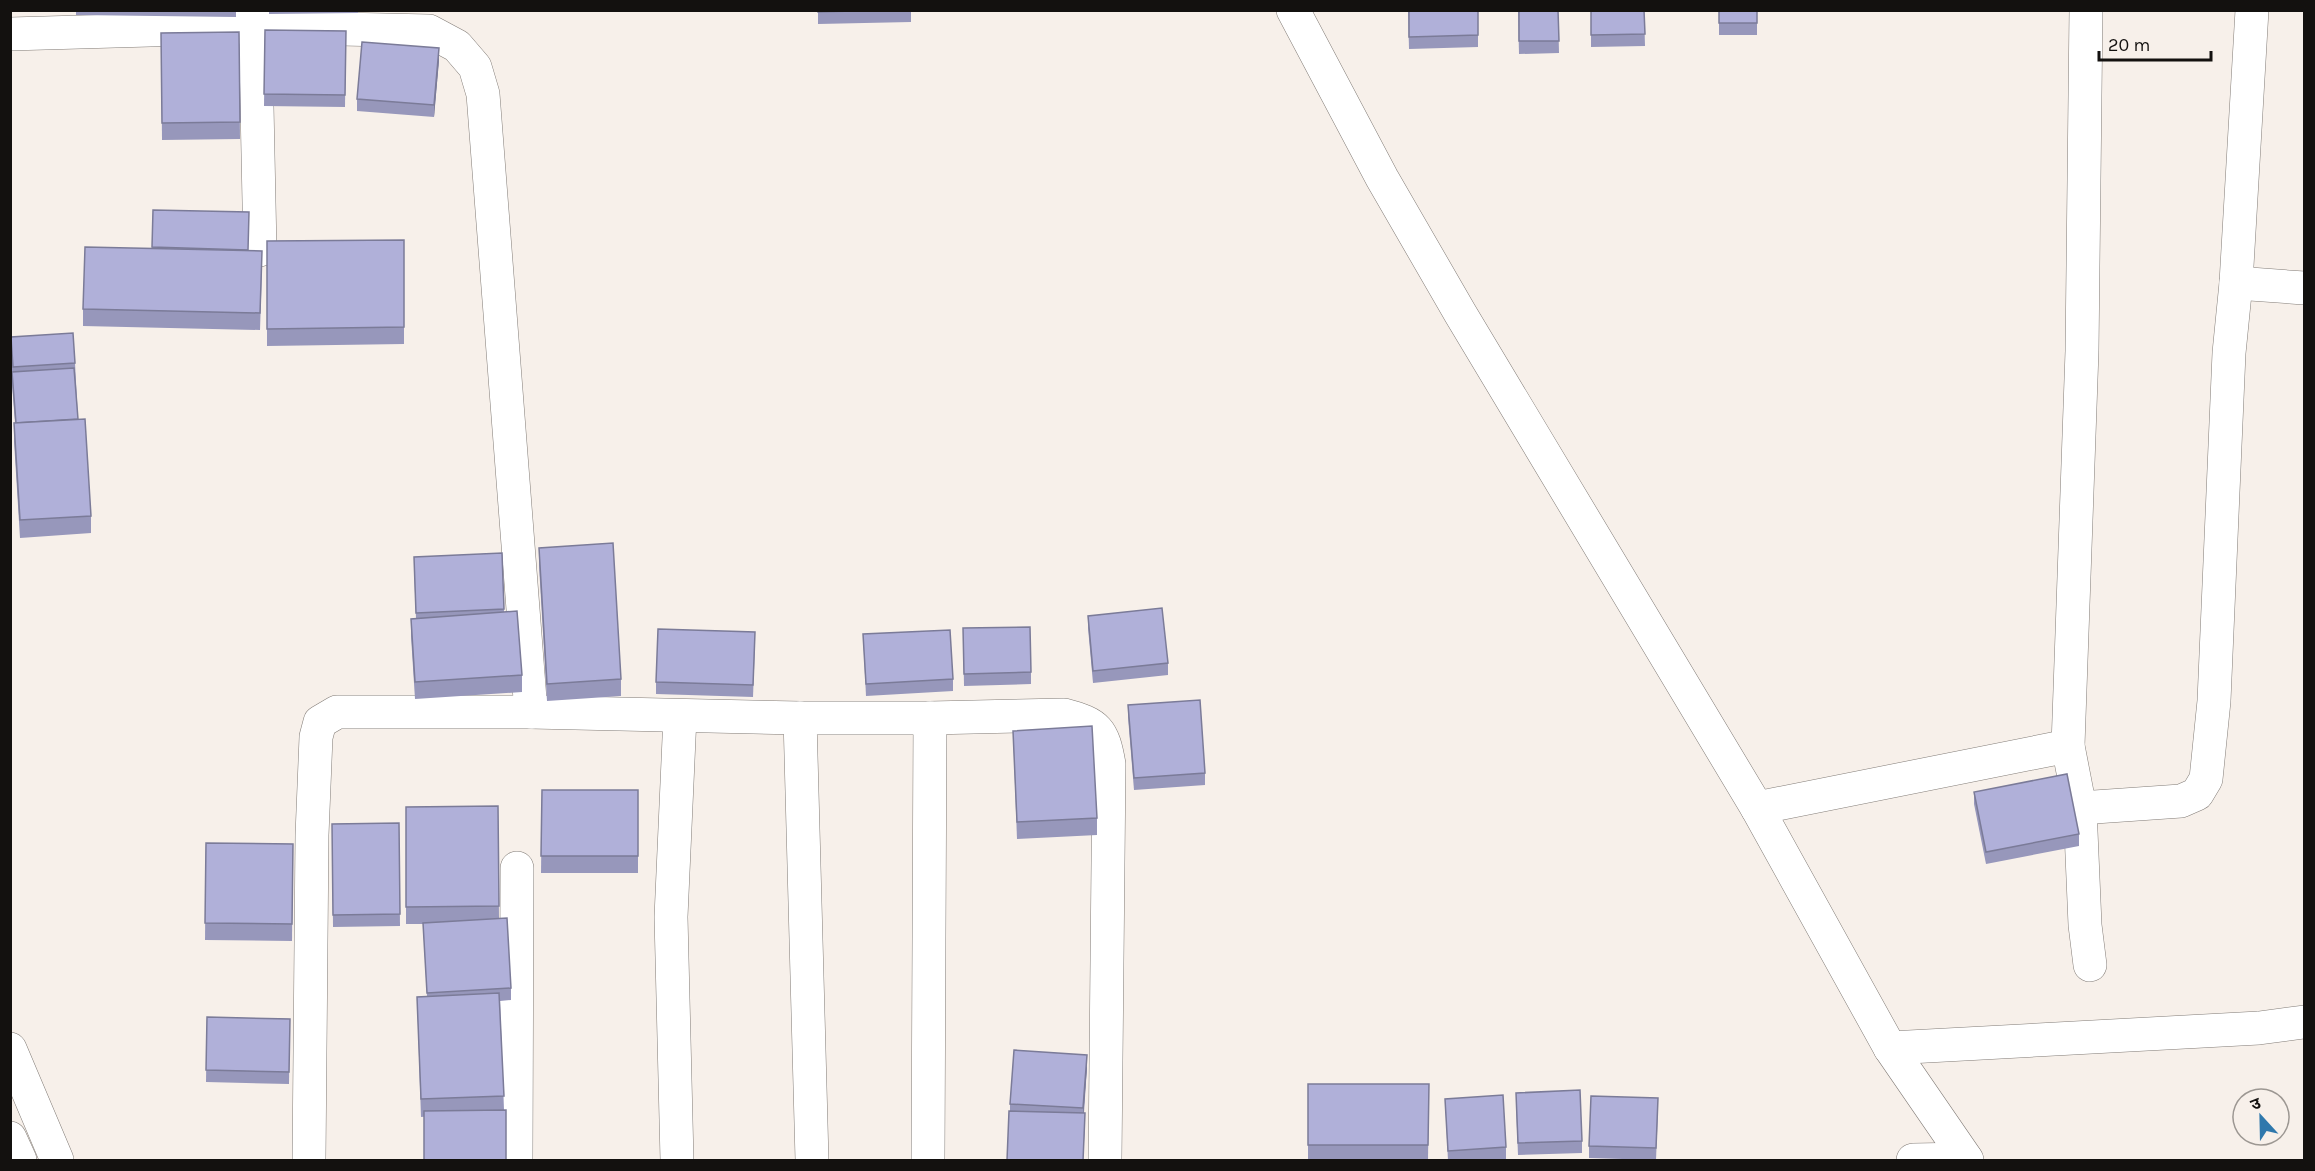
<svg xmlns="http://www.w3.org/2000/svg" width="2315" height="1171" viewBox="0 0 2315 1171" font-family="Karla,'Noto Sans Devanagari',sans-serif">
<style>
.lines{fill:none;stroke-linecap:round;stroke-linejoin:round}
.minor-casing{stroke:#827c77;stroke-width:34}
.major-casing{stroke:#827c77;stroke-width:34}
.minor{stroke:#fff;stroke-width:33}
.major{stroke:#fff;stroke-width:33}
.wall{fill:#9797bb}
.shaded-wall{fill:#7b7b98}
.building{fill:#b0b0d9;stroke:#7b7b98;stroke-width:1.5}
</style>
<rect width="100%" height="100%" fill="#f7f0ea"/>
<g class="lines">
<!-- minor casing -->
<g class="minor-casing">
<g id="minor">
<path d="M 255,10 L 260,250"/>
<path d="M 1293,10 L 1382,178 L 1460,313 L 1757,808 L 1890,1048 L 1967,1160"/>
<path d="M 2086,10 L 2082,351 L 2068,746 L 2080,808 L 2085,925 L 2090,965"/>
<path d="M 10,34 L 255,27 L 429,31 L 457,46 L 475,67 L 483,94 L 531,712"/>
<path d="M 2236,283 L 2304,288"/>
<path d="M 800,718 L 812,1160"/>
<path d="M 1757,808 L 2068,746"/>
<path d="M 2080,808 L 2181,801 L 2197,794 L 2206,779 L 2214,701 L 2229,353 L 2236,283 L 2252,10"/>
<path d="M 1890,1048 L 2259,1028 L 2304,1022"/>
<path d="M 309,1160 L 312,835 L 316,737 L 320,722 L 337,712 L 531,712 L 800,718 L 930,718 L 1064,715 C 1098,724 1103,730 1109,764 L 1105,1160"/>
<path d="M 516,1160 L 517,868"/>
<path d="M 677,1160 L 671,917 L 680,716"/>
<path d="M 928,1160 L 930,718"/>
<path d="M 1913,1160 L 1966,1159"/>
</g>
</g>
<!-- major casing -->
<g class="major-casing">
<g id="major">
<path d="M 10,1049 L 57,1160"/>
<path d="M 10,1138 L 20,1160"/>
</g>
</g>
<!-- minor -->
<use href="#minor" class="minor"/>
<!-- major -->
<use href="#major" class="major"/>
</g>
<!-- wall -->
<g class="wall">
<path d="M 76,10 L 236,10 L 236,17 L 76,15 Z"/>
<path d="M 269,10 L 358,10 L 358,13 L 269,14 Z"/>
<path d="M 818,10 L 911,10 L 911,22 L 818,24 Z"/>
<path d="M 1408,10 L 1478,10 L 1478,47 L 1409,49 Z"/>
<path d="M 1518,10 L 1558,10 L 1559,53 L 1519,54 Z"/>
<path d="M 1591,10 L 1644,10 L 1645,46 L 1591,47 Z"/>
<rect x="1719" y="10" width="38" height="25"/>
<path d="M 265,30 L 346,31 L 345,107 L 264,106 Z"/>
<path d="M 239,32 L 240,139 L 162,140 L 161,33 Z"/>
<path d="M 439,60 L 434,117 L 357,111 L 357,99 Z"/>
<path d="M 153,210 L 248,250 L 262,268 L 260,330 L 83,326 L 83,309 L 152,248 Z"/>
<path d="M 404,240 L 404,344 L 267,346 L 267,241 Z"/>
<path d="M 11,337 L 75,363 L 78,419 L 91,516 L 91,533 L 20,538 L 14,441 L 15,423 L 12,384 Z"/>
<path d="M 539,548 L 621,679 L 621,696 L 547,701 L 539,565 Z"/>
<path d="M 502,553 L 504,612 L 522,675 L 522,692 L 415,699 L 411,636 L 411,619 L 416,618 L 414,569 Z"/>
<path d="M 1088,616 L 1168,663 L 1168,675 L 1093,683 L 1088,628 Z"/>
<path d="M 963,628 L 1031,672 L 1031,684 L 964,686 Z"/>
<path d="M 863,634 L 953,679 L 953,691 L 866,696 Z"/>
<path d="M 755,644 L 753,697 L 656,694 L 656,682 Z"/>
<path d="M 1128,705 L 1205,773 L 1205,785 L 1134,790 L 1128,717 Z"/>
<path d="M 1013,731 L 1097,818 L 1097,835 L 1017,839 Z"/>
<path d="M 542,790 L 638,790 L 638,873 L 541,873 Z"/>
<path d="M 1974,792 L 2079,834 L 2079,846 L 1986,864 L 1974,804 Z"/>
<path d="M 498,806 L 499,918 L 511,988 L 511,1000 L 500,1001 L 504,1110 L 421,1117 L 417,997 L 427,996 L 423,924 L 406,924 L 406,807 Z"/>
<path d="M 399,823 L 400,926 L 333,927 L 332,824 Z"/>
<path d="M 206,843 L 293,844 L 292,941 L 205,940 Z"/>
<path d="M 207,1017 L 290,1019 L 289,1084 L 206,1082 Z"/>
<path d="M 1087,1067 L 1084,1113 L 1085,1125 L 1083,1161 L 1007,1161 L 1009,1111 L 1010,1111 L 1010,1104 Z"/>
<path d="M 1308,1084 L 1429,1084 L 1428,1161 L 1308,1161 Z"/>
<path d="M 1445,1099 L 1506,1147 L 1506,1159 L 1490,1161 L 1448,1161 Z"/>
<path d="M 1516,1105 L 1582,1141 L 1582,1153 L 1518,1155 Z"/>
<path d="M 1658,1110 L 1656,1160 L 1589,1158 L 1589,1146 Z"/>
</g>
<!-- shaded-wall -->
<g class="shaded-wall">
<path d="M 439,48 L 439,60 L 434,117 L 434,105 Z"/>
<path d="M 1087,1055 L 1087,1067 L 1083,1120 L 1083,1108 Z"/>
</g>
<!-- building -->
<g class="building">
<path d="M 818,10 L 891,10 L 818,12 Z"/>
<path d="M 1409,10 L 1478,10 L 1478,35 L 1409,37 Z"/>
<path d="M 1519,10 L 1558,10 L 1559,41 L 1519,41 Z"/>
<path d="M 1591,10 L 1644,10 L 1645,34 L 1591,35 Z"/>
<rect x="1719" y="10" width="38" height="13"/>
<path d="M 265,30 L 346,31 L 345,95 L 264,94 Z"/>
<path d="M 239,32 L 240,122 L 162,123 L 161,33 Z"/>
<path d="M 362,42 L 439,48 L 434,105 L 357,99 Z"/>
<path d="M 153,210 L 249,212 L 248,250 L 152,247 Z"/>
<path d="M 404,240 L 404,327 L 267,329 L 267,241 Z"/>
<path d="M 85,247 L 262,251 L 260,313 L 83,309 Z"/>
<path d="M 73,333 L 75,363 L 13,367 L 11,337 Z"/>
<path d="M 74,368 L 78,419 L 16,423 L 12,372 Z"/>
<path d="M 85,419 L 91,516 L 20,520 L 14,423 Z"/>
<path d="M 613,543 L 621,679 L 547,684 L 539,548 Z"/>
<path d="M 502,553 L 504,609 L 416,613 L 414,557 Z"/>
<path d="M 1162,608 L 1168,663 L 1093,671 L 1088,616 Z"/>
<path d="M 517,611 L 522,675 L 415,682 L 411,619 Z"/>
<path d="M 1030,627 L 1031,672 L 964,674 L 963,628 Z"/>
<path d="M 658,629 L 755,632 L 753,685 L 656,682 Z"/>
<path d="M 950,630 L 953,679 L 866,684 L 863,634 Z"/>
<path d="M 1200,700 L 1205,773 L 1134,778 L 1128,705 Z"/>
<path d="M 1092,726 L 1097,818 L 1017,822 L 1013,731 Z"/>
<path d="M 2067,774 L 2079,834 L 1986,852 L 1974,792 Z"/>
<path d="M 542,790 L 638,790 L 638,856 L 541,856 Z"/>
<path d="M 498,806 L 499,906 L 406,907 L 406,807 Z"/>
<path d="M 399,823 L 400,914 L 333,915 L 332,824 Z"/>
<path d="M 206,843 L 293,844 L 292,924 L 205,923 Z"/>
<path d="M 507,918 L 511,988 L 427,993 L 423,923 Z"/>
<path d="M 499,993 L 504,1096 L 421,1099 L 417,997 Z"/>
<path d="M 207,1017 L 290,1019 L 289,1072 L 206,1070 Z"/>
<path d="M 1014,1050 L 1087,1055 L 1083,1108 L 1010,1104 Z"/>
<path d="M 1308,1084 L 1429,1084 L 1428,1145 L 1308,1145 Z"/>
<path d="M 1580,1090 L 1582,1141 L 1518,1143 L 1516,1093 Z"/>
<path d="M 1503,1095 L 1506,1147 L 1448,1151 L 1445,1099 Z"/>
<path d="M 1591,1096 L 1658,1098 L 1656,1148 L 1589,1146 Z"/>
<path d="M 506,1110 L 506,1161 L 424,1161 L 424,1111 Z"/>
<path d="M 1009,1111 L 1085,1113 L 1083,1161 L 1007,1160 Z"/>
</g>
<!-- border -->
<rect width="2315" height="1171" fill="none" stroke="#13110f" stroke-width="24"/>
<!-- north arrow -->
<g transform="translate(2261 1117) rotate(338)"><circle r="28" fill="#f7f0ea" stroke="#9c9792" stroke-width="1.5"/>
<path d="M0-4.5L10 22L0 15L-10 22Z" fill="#2f78ac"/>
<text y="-9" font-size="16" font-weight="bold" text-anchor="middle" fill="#13110f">उ</text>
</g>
<!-- scale -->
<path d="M2099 51v9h112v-9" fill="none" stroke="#13110f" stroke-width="3"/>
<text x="2108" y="51" font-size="18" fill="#13110f" stroke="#f7f0ea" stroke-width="4.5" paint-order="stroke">20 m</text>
</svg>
